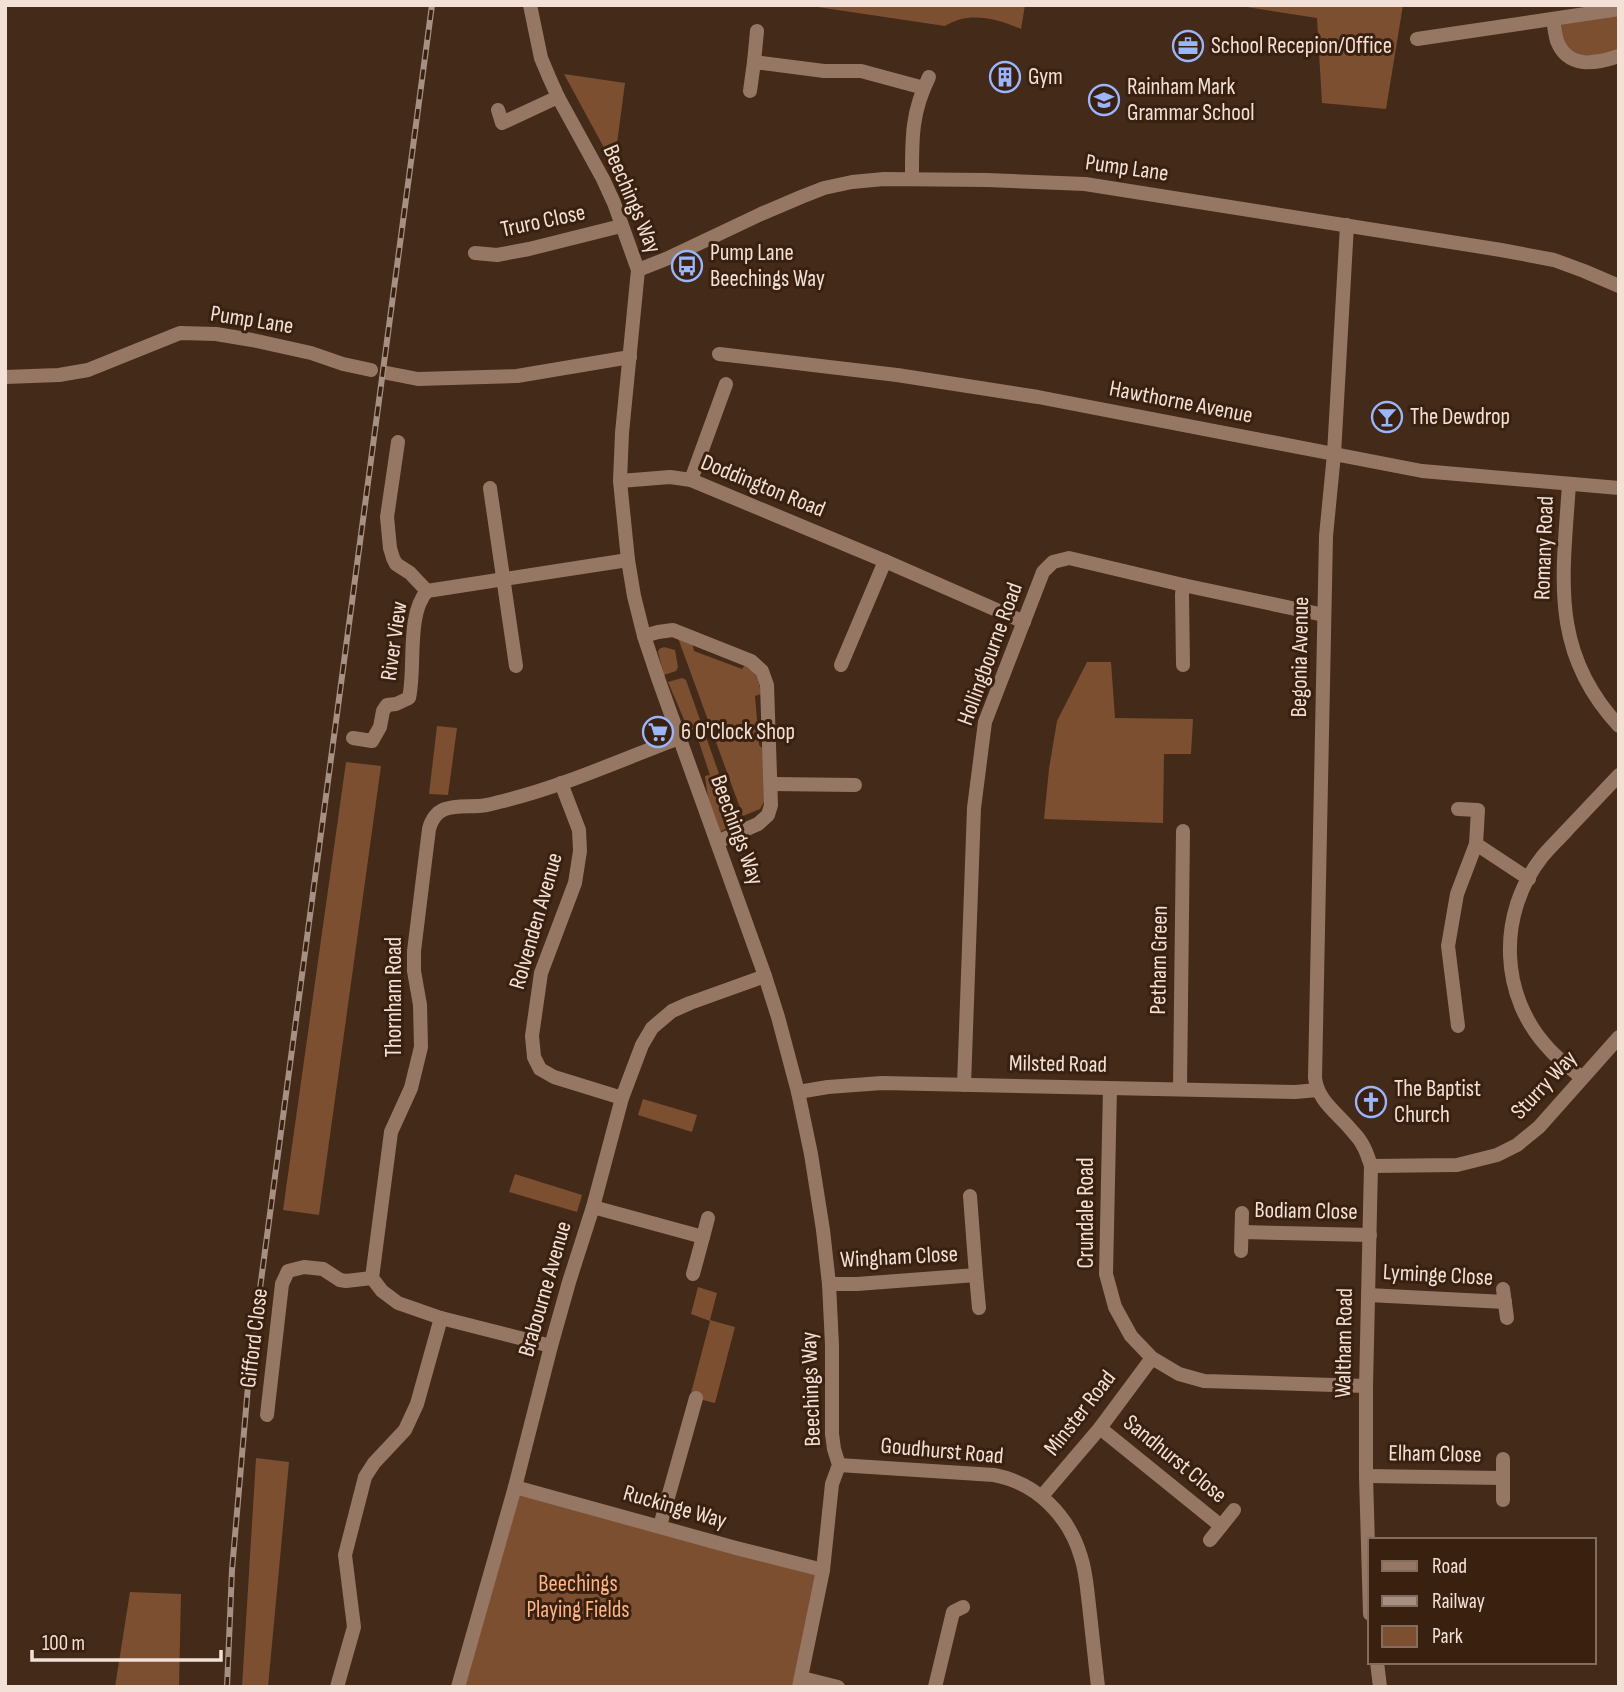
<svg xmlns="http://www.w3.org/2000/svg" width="1624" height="1692" viewBox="0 0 1624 1692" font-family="'Sofia Sans Condensed',sans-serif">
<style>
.green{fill:#7c4f31}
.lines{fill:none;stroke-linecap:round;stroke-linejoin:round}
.minor{stroke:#957764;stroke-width:14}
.rail-casing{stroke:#a59083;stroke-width:6}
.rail{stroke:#39200f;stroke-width:3.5;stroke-dasharray:10;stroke-linecap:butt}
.labels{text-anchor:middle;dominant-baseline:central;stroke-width:6;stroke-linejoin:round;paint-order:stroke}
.poi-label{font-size:23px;fill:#f3e1d7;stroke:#39200f;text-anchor:start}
.street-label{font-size:23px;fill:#f3e1d7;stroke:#39200f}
.park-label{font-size:23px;fill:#ffb484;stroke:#39200f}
</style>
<rect width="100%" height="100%" fill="#442a19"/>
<!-- green -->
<g class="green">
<path d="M 804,5 L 1025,5 L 1021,29 C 997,18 968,11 945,26 Z"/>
<path d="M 1234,5 L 1403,5 L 1386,109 L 1322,103 L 1317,18 Z"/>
<path d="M 1619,9 L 1619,56 L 1567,55 L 1553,19 Z"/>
<path d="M 564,74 L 625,83 L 614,166 Z"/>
<path d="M 678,638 L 692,642 L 694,651 L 742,669 L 745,665 C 757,672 759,681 761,694 L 755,696 L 759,745 L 764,750 L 764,802 L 760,809 L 743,816 Z"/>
<path d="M 664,647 L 675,650 L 678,667 L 676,671 L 664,675 L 658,652 L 659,649 Z"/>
<path d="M 1087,662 L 1111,662 L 1115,718 L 1193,719 L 1191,754 L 1164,754 L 1163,823 L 1044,819 L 1049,769 L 1057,721 Z"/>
<path d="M 682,678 L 686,680 L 736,822 L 719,833 L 708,798 L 705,776 L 710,775 L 695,730 L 688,729 L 668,682 Z"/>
<path d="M 437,726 L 457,728 L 448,795 L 429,794 Z"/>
<path d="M 346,762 L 381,766 L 319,1215 L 283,1210 Z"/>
<path d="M 643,1099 L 697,1115 L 692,1132 L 638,1115 Z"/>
<path d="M 515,1174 L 582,1195 L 577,1212 L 509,1192 Z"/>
<path d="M 698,1287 L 717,1293 L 710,1320 L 735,1327 L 715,1403 L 690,1397 L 710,1321 L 691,1314 Z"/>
<path d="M 256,1458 L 289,1462 L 268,1687 L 242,1687 Z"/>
<path d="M 515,1487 L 823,1570 L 799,1687 L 458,1687 Z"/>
<path d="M 130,1592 L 181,1594 L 179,1687 L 115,1687 Z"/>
</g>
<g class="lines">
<!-- minor -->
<g class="minor">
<path d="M 530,5 L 541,58 L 549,77 L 558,97 L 603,179 L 614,203 L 638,270 L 622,433 L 620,481 L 628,560 L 634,596 L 644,636 L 659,681 L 765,976 L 778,1017 L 798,1092 L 811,1154 L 823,1230 L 829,1284 L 832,1345 L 832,1434 L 834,1449 L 839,1465 L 832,1484 L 823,1570 L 799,1687"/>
<path d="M 1553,19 C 1554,26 1555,34 1557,41 C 1568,69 1595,64 1619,56"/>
<path d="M 1417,39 L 1619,9"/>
<path d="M 754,62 L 757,31"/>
<path d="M 750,91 L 754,62 L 824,71 L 861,71 L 924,88"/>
<path d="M 498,110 L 502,123 L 558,97"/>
<path d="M 912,179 C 912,140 911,113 929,77"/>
<path d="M 1347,225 L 1334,454 L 1326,536 L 1315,1078 C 1318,1102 1339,1114 1353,1132 C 1363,1142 1367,1153 1371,1166 L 1366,1386 L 1366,1476 L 1370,1614"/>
<path d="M 475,253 L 497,255 L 529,249 L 621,226"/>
<path d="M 638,270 L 666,259 L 761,214 L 801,197 L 824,188 L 852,182 L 884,179 L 987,180 L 1085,184 L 1501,250 L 1554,260 L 1584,271 L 1619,286"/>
<path d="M 719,354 L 897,375 L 1038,397 L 1422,471 L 1619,488"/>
<path d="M 387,373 L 418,379 L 517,376 L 630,357"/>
<path d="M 5,377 L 59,375 L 88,370 L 180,333 L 216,334 L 252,340 L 311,353 L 343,364 L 371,370"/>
<path d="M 398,442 L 387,517 L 390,548 L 393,558 L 396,564 L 410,573 L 427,591"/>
<path d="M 691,480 L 726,384"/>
<path d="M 620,481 L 670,477 L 691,480 L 885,561 L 1024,622"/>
<path d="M 1569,484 C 1563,577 1549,651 1619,726"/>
<path d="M 490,488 L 516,666"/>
<path d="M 427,591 L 628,560"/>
<path d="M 644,636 L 658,632 L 673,630 L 751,661 L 762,671 L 767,685 L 771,805 L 768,815 L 758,824 L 717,842"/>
<path d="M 841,665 L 885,561"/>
<path d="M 1183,665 L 1182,595 L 1183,585"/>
<path d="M 353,738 L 372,741 L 380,727 L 383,711 L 387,705 L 396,704 L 409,698 C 416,667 406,615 427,591"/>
<path d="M 561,783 L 579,830 L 580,851 L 575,883 L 541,973 L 532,1036 L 534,1057 L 540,1069 L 554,1077 L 622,1098"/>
<path d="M 771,784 L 855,785"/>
<path d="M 1458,809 L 1478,810 L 1476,844"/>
<path d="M 1458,1026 L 1448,946 L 1457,894 L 1476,844 L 1529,879"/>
<path d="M 1582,1078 C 1572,1069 1559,1060 1550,1050 C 1499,997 1497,914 1542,857 C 1549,848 1559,839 1567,830 C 1585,811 1602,793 1619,775"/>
<path d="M 964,1085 L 974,808 L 985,722 L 1043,572 L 1053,562 L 1069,558 L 1183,585 L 1324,615"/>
<path d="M 1110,1088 L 1106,1274 L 1115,1307 L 1131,1336 L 1152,1358 L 1179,1374 L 1204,1381 L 1366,1386"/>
<path d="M 1180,1089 L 1183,831"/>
<path d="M 798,1092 L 828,1087 L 882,1083 L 1295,1092 L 1318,1090"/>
<path d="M 1371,1166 L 1457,1165 L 1497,1155 L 1517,1145 L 1539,1127 L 1619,1037"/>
<path d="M 593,1207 L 703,1237 L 693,1274"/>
<path d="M 1242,1232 L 1370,1235"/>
<path d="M 703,1237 L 708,1218"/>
<path d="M 1241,1251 L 1242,1213"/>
<path d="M 976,1275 L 979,1308"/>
<path d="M 829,1284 L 857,1284 L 976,1275 L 970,1196"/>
<path d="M 1503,1289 L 1507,1318"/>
<path d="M 1368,1295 L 1505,1302"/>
<path d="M 551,1346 L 441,1318 L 398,1303 L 382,1291 L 372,1278 L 391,1132 L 411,1088 L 421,1047 L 420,1005 L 414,971 L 414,951 L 429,829 C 436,803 456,807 478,806 C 485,806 492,804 499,802 C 559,788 621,760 679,738"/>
<path d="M 267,1415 L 282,1284 L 288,1271 L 304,1267 L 323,1269 L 340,1280 L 346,1281 L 372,1278"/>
<path d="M 1100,1428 L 1221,1526"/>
<path d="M 1503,1459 L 1503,1500"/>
<path d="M 839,1465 L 994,1475 C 1037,1483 1069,1516 1081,1557 C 1086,1572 1087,1589 1089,1605 C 1092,1632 1095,1660 1098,1687"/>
<path d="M 1366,1476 L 1503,1478"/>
<path d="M 515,1487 L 736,1548 L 823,1570"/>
<path d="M 1042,1496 L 1100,1428 L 1152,1358"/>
<path d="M 660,1526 L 696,1398"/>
<path d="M 1210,1540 L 1234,1510"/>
<path d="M 1377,1662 L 1380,1687"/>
<path d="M 802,1678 L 838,1687"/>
<path d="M 337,1687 L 354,1627 L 345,1555 L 365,1477 L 374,1463 L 405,1430 L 417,1404 L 441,1318"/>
<path d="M 458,1687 L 515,1487 L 551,1346 L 569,1282 L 593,1207 L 622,1098 L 642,1045 L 652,1028 L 672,1011 L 690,1003 L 765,976"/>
<path d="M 935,1687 L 953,1612 L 963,1607"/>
</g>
<!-- rail casing -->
<g class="rail-casing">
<path id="rail" d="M 227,1687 L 232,1570 L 250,1363 L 432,5"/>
</g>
<!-- rail -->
<use href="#rail" class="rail"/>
</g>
<!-- icons -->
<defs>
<g id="office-ring" transform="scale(1.575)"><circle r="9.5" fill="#39200f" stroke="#98b5fd" stroke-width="1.5"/><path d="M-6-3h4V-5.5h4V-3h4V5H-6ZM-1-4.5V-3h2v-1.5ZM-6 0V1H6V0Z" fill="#98b5fd"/></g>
<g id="building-ring" transform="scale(1.575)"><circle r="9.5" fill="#39200f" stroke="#98b5fd" stroke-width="1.5"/><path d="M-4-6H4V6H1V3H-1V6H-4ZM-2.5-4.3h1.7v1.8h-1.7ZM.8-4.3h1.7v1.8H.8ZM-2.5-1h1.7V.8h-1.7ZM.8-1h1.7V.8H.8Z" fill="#98b5fd"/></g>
<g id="school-ring" transform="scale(1.575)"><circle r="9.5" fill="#39200f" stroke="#98b5fd" stroke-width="1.5"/><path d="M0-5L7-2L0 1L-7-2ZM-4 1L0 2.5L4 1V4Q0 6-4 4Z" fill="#98b5fd"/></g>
<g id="bus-ring" transform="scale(1.575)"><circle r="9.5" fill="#39200f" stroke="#98b5fd" stroke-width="1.5"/><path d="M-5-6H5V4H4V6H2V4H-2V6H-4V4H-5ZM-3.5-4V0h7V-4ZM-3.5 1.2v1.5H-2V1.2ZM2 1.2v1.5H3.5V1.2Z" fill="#98b5fd"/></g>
<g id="bar-ring" transform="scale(1.575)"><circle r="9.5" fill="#39200f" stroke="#98b5fd" stroke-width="1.5"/><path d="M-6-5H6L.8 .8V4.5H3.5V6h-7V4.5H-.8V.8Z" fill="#98b5fd"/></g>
<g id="supermarket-ring" transform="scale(1.575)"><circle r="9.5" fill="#39200f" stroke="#98b5fd" stroke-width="1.5"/><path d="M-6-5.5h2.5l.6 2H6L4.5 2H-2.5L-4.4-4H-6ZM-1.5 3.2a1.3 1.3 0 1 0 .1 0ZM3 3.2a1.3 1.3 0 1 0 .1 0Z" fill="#98b5fd"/></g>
<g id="church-ring" transform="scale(1.575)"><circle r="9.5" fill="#39200f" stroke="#98b5fd" stroke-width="1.5"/><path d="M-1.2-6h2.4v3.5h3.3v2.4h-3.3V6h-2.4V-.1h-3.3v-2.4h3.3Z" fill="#98b5fd"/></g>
</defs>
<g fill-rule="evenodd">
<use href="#office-ring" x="1188" y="46"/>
<use href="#building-ring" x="1005" y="77"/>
<use href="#school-ring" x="1104" y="100"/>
<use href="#bus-ring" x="687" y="266"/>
<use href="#bar-ring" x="1387" y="417"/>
<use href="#supermarket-ring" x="658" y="732"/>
<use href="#church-ring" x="1371" y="1102"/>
</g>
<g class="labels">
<!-- poi labels -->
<g class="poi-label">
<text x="1211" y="46">School Recepion/Office</text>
<text x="1028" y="77">Gym</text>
<text x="1127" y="87">Rainham Mark<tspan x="1127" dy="26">Grammar School</tspan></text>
<text x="710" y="253">Pump Lane<tspan x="710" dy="26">Beechings Way</tspan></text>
<text x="1410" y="417">The Dewdrop</text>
<text x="681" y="732">6 O'Clock Shop</text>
<text x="1394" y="1089">The Baptist<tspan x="1394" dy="26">Church</tspan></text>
</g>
<!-- street labels -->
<g class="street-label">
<text transform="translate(1127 168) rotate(8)">Pump Lane</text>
<text transform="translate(632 199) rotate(67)">Beechings Way</text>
<text transform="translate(543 221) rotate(-12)">Truro Close</text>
<text transform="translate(252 320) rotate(9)">Pump Lane</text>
<text transform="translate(1181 402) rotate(11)">Hawthorne Avenue</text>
<text transform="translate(763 486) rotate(22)">Doddington Road</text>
<text transform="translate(1544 548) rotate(-88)">Romany Road</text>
<text transform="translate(394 641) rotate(-82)">River View</text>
<text transform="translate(990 654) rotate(-70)">Hollingbourne Road</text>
<text transform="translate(1300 657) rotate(-89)">Begonia Avenue</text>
<text transform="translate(737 830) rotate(70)">Beechings Way</text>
<text transform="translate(536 921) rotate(-74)">Rolvenden Avenue</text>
<text transform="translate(1159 960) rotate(-89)">Petham Green</text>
<text transform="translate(394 997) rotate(-90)">Thornham Road</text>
<text transform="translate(1058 1064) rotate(1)">Milsted Road</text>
<text transform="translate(1544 1085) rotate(-47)">Sturry Way</text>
<text transform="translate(1306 1211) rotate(1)">Bodiam Close</text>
<text transform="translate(1086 1213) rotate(-90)">Crundale Road</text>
<text transform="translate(899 1257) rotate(-3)">Wingham Close</text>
<text transform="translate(1438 1275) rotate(3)">Lyminge Close</text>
<text transform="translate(545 1289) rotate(-74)">Brabourne Avenue</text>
<text transform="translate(254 1338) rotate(-83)">Gifford Close</text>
<text transform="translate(1344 1343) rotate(-89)">Waltham Road</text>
<text transform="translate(811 1389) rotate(-92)">Beechings Way</text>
<text transform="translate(1080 1413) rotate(-52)">Minster Road</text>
<text transform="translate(942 1451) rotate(5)">Goudhurst Road</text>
<text transform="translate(1435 1454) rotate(1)">Elham Close</text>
<text transform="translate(1175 1459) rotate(39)">Sandhurst Close</text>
<text transform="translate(675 1507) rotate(16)">Ruckinge Way</text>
</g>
<!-- park labels -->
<g class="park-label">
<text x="578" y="1584">Beechings<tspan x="578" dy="26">Playing Fields</tspan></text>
</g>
</g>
<!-- border -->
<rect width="1624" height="1692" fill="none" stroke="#f3e1d7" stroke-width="14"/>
<!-- legend -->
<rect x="1368" y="1538" width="228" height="126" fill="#39200f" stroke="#836d5f" stroke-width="2"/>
<rect x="1382" y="1561" width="35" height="10" fill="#957764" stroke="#836d5f" stroke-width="2"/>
<text x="1432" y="1573" font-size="21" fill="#f3e1d7">Road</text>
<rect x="1382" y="1596" width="35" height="10" fill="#a59083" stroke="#836d5f" stroke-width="2"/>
<text x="1432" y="1608" font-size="21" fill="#f3e1d7">Railway</text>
<rect x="1382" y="1626" width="35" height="21" fill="#7c4f31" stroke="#836d5f" stroke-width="2"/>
<text x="1432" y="1643" font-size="21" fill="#f3e1d7">Park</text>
<!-- scale -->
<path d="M32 1650v10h189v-10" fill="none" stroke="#f3e1d7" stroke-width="3.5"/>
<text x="42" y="1650" font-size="21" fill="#f3e1d7" stroke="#39200f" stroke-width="5" paint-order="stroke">100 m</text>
</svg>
